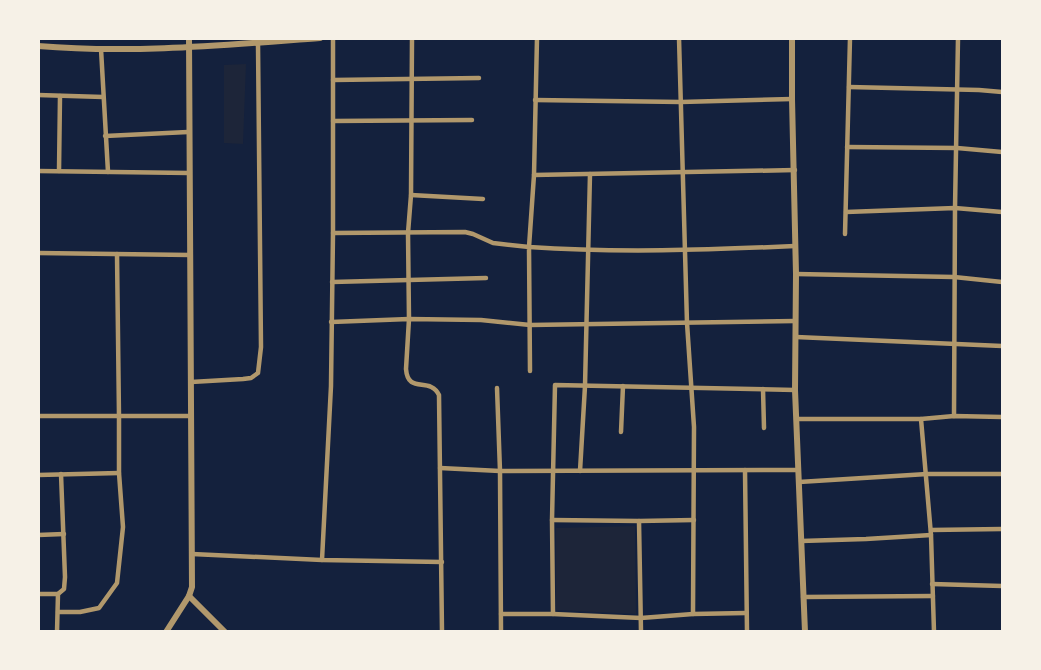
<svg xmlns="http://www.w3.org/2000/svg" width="1041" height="670" viewBox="0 0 1041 670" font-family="'Noto Serif',serif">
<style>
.green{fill:#1d2539}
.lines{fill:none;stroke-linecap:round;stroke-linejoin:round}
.minor{stroke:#b1986c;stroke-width:4.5}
.tertiary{stroke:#b1986c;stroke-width:6}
</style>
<rect width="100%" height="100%" fill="#14213d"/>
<!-- green -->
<g class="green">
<path d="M 246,64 L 243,144 L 224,143 L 224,65 Z"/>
<path d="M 635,526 L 636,614 L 556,610 L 556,528 Z"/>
</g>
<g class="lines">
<!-- minor -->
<g class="minor">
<path d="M 412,38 L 411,195 L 408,233 L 409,319 L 406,369 C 408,395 430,376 439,395 L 442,632"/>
<path d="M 537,38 L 534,175 L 529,247 C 618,253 706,250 795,246"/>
<path d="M 679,38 L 687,323 L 694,427 L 693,614 L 746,613"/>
<path d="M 101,49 L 108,172"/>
<path d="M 333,80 L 479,78"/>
<path d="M 849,87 L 979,90 L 1002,92"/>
<path d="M 38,95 L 103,97"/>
<path d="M 535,100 L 681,102 L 792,99"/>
<path d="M 333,121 L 472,120"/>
<path d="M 105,136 L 188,132"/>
<path d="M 847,147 L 957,148 L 1002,152"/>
<path d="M 38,171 L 189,173"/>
<path d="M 59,171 L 60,96"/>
<path d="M 534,175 L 795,170"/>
<path d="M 411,195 L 483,199"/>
<path d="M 846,212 L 955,208 L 1002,212"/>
<path d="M 333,233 L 465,232 L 473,234 L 493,243 L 529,247 L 530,371"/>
<path d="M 845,234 L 850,38"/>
<path d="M 38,253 L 190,255"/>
<path d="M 796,274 L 954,277 L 1002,282"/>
<path d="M 332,282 L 486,278"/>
<path d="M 331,322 L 409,319 L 481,320 L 530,325 L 795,321"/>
<path d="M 796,337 L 1002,346"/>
<path d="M 191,382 L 243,379 L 251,378 L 258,373 L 261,347 L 258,44"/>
<path d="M 497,388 L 500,471 L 501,632"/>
<path d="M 763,389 L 764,428"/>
<path d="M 38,416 L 119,416 L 117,254"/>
<path d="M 954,416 L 955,208 L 958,38"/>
<path d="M 796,419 L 921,419 L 954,416 L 1002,417"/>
<path d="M 921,419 L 931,535 L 934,632"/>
<path d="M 621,432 L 623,386"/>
<path d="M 440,468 L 500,471 L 798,470"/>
<path d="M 745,470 L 747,632"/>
<path d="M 580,471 L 585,386 L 590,174"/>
<path d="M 38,475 L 119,473"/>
<path d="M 799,482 L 927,474 L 1002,474"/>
<path d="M 552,520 L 639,521 L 641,632"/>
<path d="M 639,521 L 694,520"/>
<path d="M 931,530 L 1002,529"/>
<path d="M 38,535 L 64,534"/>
<path d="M 801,541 L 866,539 L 931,535"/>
<path d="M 192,554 L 322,560 L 442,562"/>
<path d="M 322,560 L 331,386 L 333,233 L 333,38"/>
<path d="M 932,584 L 1002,586"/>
<path d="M 38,594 L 58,594 L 57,632"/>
<path d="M 58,594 L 64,589 L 65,577 L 61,474"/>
<path d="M 803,597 L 933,596"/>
<path d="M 58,612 L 80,612 L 99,608 L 117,583 L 123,527 L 119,473 L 119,416 L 191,416"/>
<path d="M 501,614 L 553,614 L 641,618 L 693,614"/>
<path d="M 553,614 L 552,520 L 555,385 L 795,390"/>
</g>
<!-- tertiary -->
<g class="tertiary">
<path d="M 792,38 L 792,99 L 796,274 L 795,390 L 805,632"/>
<path d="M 38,46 C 132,54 226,45 320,38"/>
<path d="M 189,596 L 225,632"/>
<path d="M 166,632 L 189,596 L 192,587 L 189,38"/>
</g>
</g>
<!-- border -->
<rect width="1041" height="670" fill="none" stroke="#f6f1e7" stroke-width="80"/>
</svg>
